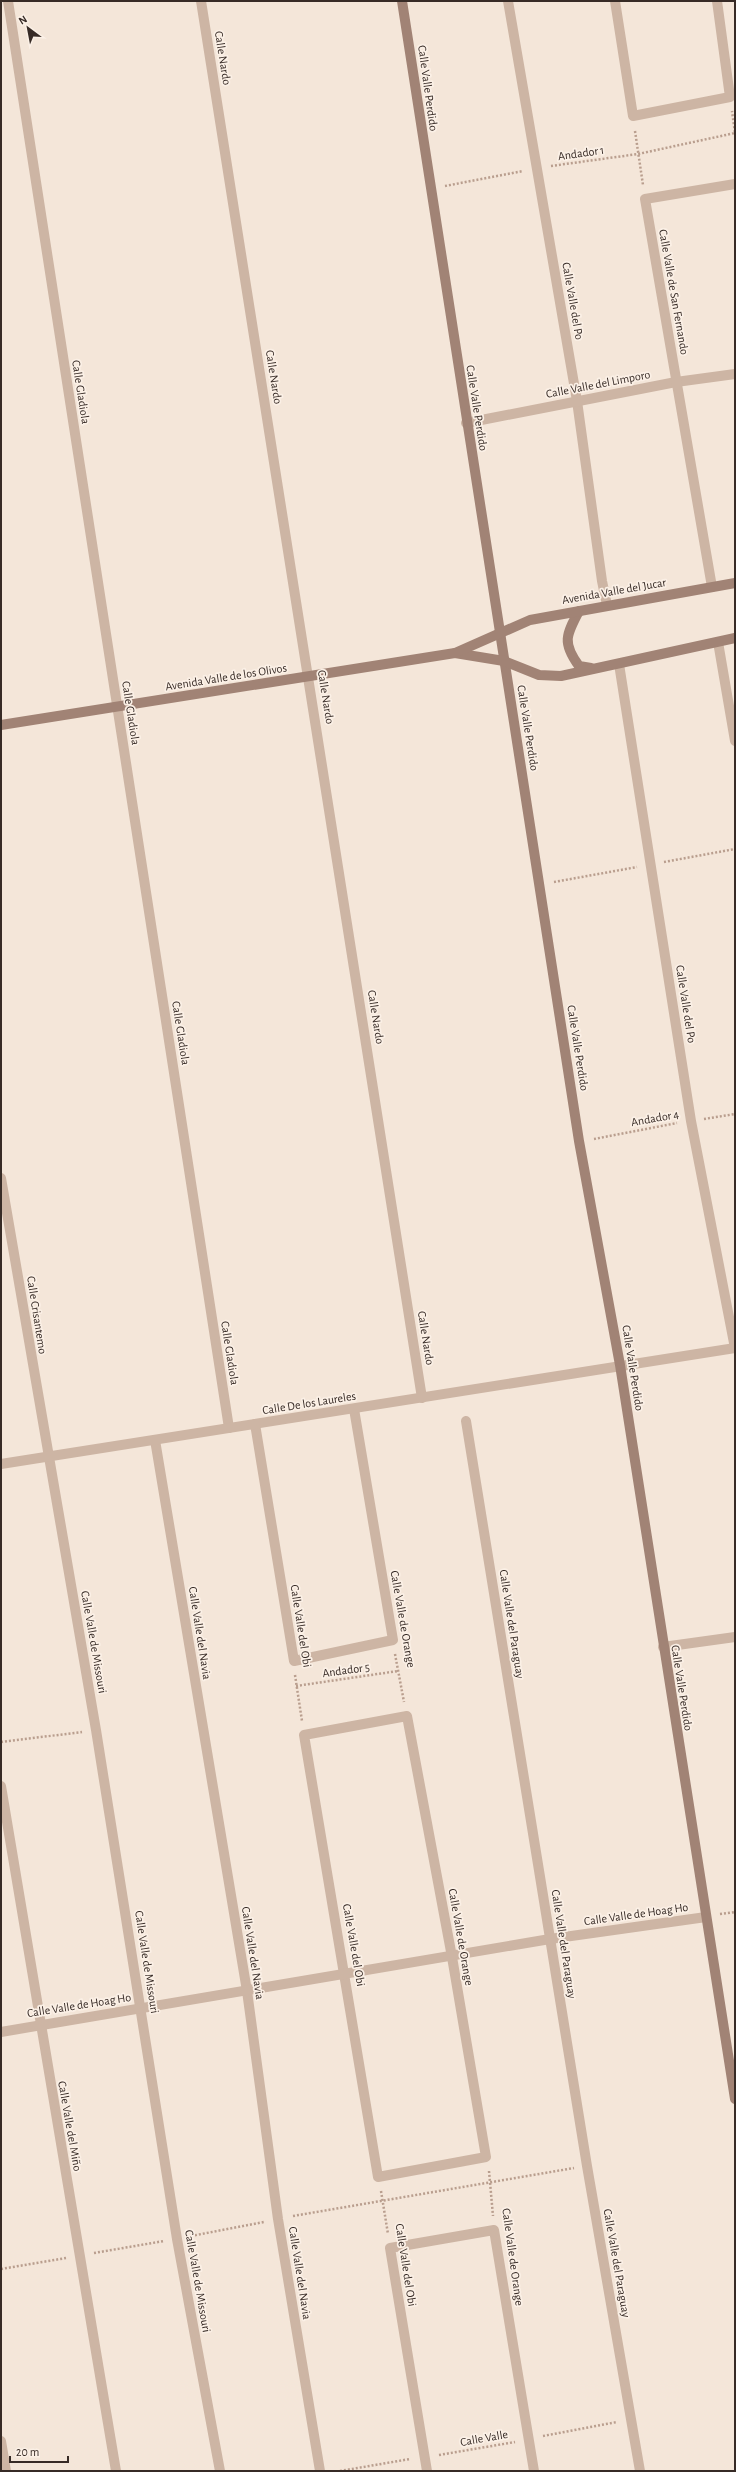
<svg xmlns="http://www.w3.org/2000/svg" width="736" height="2472" viewBox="0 0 736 2472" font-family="'Alegreya Sans',sans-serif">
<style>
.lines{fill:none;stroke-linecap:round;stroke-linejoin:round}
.path{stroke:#b99e8e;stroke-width:2.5;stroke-dasharray:2 2;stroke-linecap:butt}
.street{stroke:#cdb5a4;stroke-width:10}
.secondary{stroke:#a18375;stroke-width:10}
.labels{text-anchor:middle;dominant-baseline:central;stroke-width:3.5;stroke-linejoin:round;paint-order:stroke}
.street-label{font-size:12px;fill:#372b26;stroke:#fbf0e6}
</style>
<rect width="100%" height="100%" fill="#f4e6d9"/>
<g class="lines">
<!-- path -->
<g class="path">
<path d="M 635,131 L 643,185"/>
<path d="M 551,166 L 638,154 L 735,133 L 732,111"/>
<path d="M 445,186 L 523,171"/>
<path d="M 664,862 L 735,849"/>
<path d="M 554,882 L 637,867"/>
<path d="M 704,1119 L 735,1114"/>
<path d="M 594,1139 L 677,1123"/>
<path d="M 395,1654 L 404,1702"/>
<path d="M 295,1675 L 302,1721"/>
<path d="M 296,1686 L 398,1671"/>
<path d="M 1,1742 L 82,1732"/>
<path d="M 720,1914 L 735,1912"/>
<path d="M 489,2171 L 493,2216"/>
<path d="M 381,2191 L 388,2234"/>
<path d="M 293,2216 L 574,2168"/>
<path d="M 191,2236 L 264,2222"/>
<path d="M 94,2253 L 164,2241"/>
<path d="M 1,2269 L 66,2258"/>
<path d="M 543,2436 L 617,2422"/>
<path d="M 439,2455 L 515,2442"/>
<path d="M 340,2471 L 410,2459"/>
</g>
<!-- street -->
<g class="street">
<path d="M 8,1 L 229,1428"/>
<path d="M 201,1 L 422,1398"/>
<path d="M 508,1 L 577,401 L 602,581 L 607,605"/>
<path d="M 615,1 L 633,116 L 730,97 L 717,1"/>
<path d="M 466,423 L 676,382 L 735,374"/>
<path d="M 712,587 L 645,199 L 735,184"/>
<path d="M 718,642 L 735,741"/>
<path d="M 619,664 L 691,1121 L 735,1348"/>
<path d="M 1,1178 L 96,1730 L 177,2239 L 220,2471"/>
<path d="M 466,1421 L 587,2166 L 640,2471"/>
<path d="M 255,1424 L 294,1661 L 393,1640 L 354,1409"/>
<path d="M 155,1440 L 247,1991 L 278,2219 L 320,2471"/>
<path d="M 1,1464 L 735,1348"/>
<path d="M 663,1647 L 735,1637"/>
<path d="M 407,1716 L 452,1957 L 486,2157 L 378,2177 L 304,1735 Z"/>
<path d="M 1,1786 L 116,2471"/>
<path d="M 1,2032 L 550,1939 L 706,1917"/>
<path d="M 1,2441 L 6,2471"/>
<path d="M 427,2471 L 390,2248 L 494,2230 L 534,2471"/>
</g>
<!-- secondary -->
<g class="secondary">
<path d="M 402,1 L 579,1141 L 620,1365 L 735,2099"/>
<path d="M 579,611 C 566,635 562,643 579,666 L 591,668"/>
<path d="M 455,653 L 504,661 L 539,675 L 561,676 L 735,638"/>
<path d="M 1,725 L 455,653 L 530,620 L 735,583"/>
</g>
</g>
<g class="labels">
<!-- street labels -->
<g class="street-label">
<text transform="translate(223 58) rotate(81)">Calle Nardo</text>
<text transform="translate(428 88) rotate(82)">Calle Valle Perdido</text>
<text transform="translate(581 153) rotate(-8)">Andador 1</text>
<text transform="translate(674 292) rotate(80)">Calle Valle de San Fernando</text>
<text transform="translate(573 301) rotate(80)">Calle Valle del Po</text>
<text transform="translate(274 377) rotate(81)">Calle Nardo</text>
<text transform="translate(598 384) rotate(-11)">Calle Valle del Limporo</text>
<text transform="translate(81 392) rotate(81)">Calle Gladiola</text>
<text transform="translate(477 408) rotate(81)">Calle Valle Perdido</text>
<text transform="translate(614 591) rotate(-10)">Avenida Valle del Jucar</text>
<text transform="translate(226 677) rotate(-9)">Avenida Valle de los Olivos</text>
<text transform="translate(326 697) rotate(81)">Calle Nardo</text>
<text transform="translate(131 713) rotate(81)">Calle Gladiola</text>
<text transform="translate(528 728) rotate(81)">Calle Valle Perdido</text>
<text transform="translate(686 1004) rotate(81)">Calle Valle del Po</text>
<text transform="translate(376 1017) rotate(81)">Calle Nardo</text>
<text transform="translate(181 1033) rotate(81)">Calle Gladiola</text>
<text transform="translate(578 1048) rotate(81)">Calle Valle Perdido</text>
<text transform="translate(655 1118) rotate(-10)">Andador 4</text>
<text transform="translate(37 1315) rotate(81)">Calle Crisantemo</text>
<text transform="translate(426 1338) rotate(81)">Calle Nardo</text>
<text transform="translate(230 1353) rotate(81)">Calle Gladiola</text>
<text transform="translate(633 1368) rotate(81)">Calle Valle Perdido</text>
<text transform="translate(309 1403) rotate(-9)">Calle De los Laureles</text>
<text transform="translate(403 1619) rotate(80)">Calle Valle de Orange</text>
<text transform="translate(512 1624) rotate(81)">Calle Valle del Paraguay</text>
<text transform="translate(301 1626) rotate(81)">Calle Valle del Obi</text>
<text transform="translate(200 1633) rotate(81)">Calle Valle del Navia</text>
<text transform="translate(94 1642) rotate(80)">Calle Valle de Missouri</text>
<text transform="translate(346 1670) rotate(-8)">Andador 5</text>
<text transform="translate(682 1688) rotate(81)">Calle Valle Perdido</text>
<text transform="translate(636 1914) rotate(-8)">Calle Valle de Hoag Ho</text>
<text transform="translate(461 1937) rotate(80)">Calle Valle de Orange</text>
<text transform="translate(564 1944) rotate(81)">Calle Valle del Paraguay</text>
<text transform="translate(354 1945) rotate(80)">Calle Valle del Obi</text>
<text transform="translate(253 1953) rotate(81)">Calle Valle del Navia</text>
<text transform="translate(147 1962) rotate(81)">Calle Valle de Missouri</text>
<text transform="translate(79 2005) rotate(-9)">Calle Valle de Hoag Ho</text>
<text transform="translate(70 2126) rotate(80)">Calle Valle del Miño</text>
<text transform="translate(513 2257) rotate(82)">Calle Valle de Orange</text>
<text transform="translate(617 2263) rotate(80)">Calle Valle del Paraguay</text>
<text transform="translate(406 2265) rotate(81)">Calle Valle del Obi</text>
<text transform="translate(300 2273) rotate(81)">Calle Valle del Navia</text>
<text transform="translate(198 2281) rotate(80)">Calle Valle de Missouri</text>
<text transform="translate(484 2438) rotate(-10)">Calle Valle</text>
</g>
</g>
<!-- border -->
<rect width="736" height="2472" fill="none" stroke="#372b26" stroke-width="4"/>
<!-- north arrow -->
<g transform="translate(28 28) rotate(328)" stroke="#fbf0e6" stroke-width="3" paint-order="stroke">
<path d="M0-3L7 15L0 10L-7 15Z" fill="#372b26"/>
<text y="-6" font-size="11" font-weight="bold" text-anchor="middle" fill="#372b26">N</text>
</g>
<!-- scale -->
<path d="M10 2456v6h58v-6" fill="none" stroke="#372b26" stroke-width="2"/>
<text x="16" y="2456" font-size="12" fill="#372b26" stroke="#fbf0e6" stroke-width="3" paint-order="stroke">20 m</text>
</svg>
